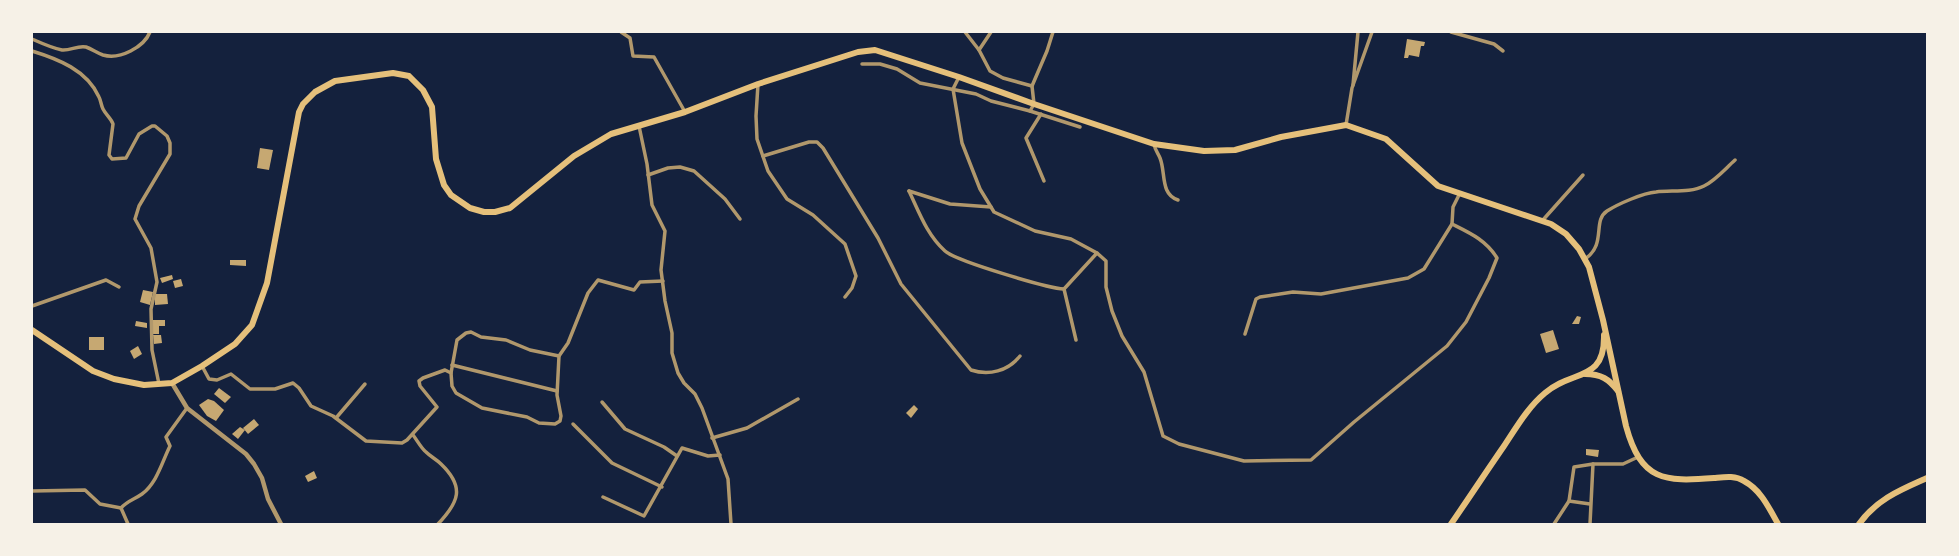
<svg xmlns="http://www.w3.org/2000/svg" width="1959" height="556" viewBox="0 0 1959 556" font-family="Georgia,serif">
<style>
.building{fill:#c6a872}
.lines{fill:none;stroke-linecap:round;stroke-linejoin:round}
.minor{stroke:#b1986c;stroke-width:3.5}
.tertiary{stroke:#b1986c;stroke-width:4.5}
.trunk{stroke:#e5c07b;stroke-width:6}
</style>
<rect width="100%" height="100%" fill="#14213d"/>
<!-- building -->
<g class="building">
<path d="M 1407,39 L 1425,42 L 1424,46 L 1421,46 L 1419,57 L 1409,55 L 1408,58 L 1404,58 Z"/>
<path d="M 260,148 L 273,150 L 269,170 L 257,168 Z"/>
<path d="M 230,260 L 246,260 L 246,266 L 230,265 Z"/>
<path d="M 172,275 L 173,279 L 162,283 L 160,278 Z"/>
<path d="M 181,279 L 183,286 L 175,288 L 173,281 Z"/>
<path d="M 143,290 L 153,292 L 150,305 L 140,302 Z"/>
<path d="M 155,294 L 167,294 L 168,304 L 155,305 Z"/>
<path d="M 1577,316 L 1581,317 L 1579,324 L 1572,324 Z"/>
<path d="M 153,320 L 165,320 L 165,326 L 159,326 L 159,334 L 153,334 Z"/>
<path d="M 136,321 L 147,323 L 147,328 L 135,326 Z"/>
<path d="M 1553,330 L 1559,349 L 1546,353 L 1540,334 Z"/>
<path d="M 153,335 L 161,335 L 162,343 L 154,344 Z"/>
<rect x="89" y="337" width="15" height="13"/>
<path d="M 138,346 L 142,354 L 134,359 L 130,351 Z"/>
<path d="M 219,388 L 231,397 L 225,403 L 214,394 Z"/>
<path d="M 208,399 L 214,401 L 224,410 L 216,421 L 207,416 L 199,405 Z"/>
<path d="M 914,405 L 918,409 L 911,418 L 906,413 Z"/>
<path d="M 254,419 L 259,425 L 248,434 L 243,428 Z"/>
<path d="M 240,427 L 245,430 L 238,439 L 232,434 Z"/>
<path d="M 1586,449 L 1599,450 L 1598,457 L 1586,455 Z"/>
<path d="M 314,471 L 317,478 L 308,482 L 305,476 Z"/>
</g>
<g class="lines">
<!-- minor -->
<g class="minor">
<path d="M 621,32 L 630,38 L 633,56 L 654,57 L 685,112"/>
<path d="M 965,32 L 979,50 L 990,71 L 1003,78 L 1032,86"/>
<path d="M 1451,32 L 1494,44 L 1503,51"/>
<path d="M 32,39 C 41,43 52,48 62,50 C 70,51 78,45 86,47 C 92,49 97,53 103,55 C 120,60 144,47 150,32"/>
<path d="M 979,50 L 991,32"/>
<path d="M 32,51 C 58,59 87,70 99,97 C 101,101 101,105 103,109 C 106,115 111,118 113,124 L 109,155 L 112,159 L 126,158 L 139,134 L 152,126 L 155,126 L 167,136 L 170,143 L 170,154 L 139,206 L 135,219 L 151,248 L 157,282 L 151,309 L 152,350 L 159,384"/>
<path d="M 862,64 L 880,64 L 897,69 L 920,83 L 976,94 L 991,101 L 1030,111 L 1034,104 L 1032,86 L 1047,51 L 1053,32"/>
<path d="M 959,77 L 953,89 L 962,143 L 980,189 L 994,212 L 1035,231 L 1071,239 L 1097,253 L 1064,289 L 1076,340"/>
<path d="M 758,84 L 756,116 L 757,139 L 768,171 L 787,199 L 813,215 L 845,244 L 856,276 L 852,288 L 845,297"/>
<path d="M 1353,85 L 1358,32"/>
<path d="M 1030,111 L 1080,127"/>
<path d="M 1041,114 L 1026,138 L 1044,181"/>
<path d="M 1346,125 L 1352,88 L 1372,32"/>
<path d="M 639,126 L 647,164 L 652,205 L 665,231 L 661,270 L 665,301 L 672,333 L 672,353 L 678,373 L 684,383 L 695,394 L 702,408 L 728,479 L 731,524"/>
<path d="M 1154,144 C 1155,150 1158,153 1160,158 C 1166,173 1160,194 1178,200"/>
<path d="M 763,156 L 809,142 L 817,142 L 823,148 L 878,238 L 901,284 L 971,370 C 989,376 1008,371 1020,356"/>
<path d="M 648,175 L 668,168 L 680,167 L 694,171 L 725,199 L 740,219"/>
<path d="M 909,191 C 919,212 927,235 945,251 C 956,261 1047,288 1064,289"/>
<path d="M 909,191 L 950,204 L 991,207"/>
<path d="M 1542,221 L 1583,175"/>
<path d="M 1097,253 L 1106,261 L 1106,287 L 1112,311 L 1122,336 L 1144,372 L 1163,436 L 1179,444 L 1244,461 L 1311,460 L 1354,422 L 1447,346 L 1466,322 L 1489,278 L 1497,258 C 1486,240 1470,233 1452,224"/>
<path d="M 1585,259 C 1607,244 1592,221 1607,211 C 1618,204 1643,193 1656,192 C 1671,190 1690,193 1704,186 C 1716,180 1725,169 1735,160"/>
<path d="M 32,306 L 106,280 L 119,287"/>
<path d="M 1245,334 L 1256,299 L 1260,297 L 1293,292 L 1321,294 L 1408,278 L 1424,269 L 1452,224 L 1453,207 L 1460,193"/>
<path d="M 452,365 L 557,391"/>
<path d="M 202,366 L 209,379 L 217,380 L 231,374 L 250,389 L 275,389 L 293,383 L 299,388 L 311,406 L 333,416 L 366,441 L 402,443 L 407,440 L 437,407 L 420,386 L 419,381 L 423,378 L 445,370 L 451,373 L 452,386 L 456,393 L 482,408 L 527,417 L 539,423 L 555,424 L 560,421 L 561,416 L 557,395 L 559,356 L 568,343 L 588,293 L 598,280 L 634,290 L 640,282 L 663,281"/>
<path d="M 451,373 L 457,340 L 466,333 L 471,332 L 481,337 L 506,340 L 530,350 L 559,356"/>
<path d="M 602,402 L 625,429 L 664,447 L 677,456"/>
<path d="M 336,418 L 365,384"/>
<path d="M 573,424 L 612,463 L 662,487"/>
<path d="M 413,435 C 417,440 421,448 426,452 C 431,457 436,459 441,464 C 465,487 459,502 438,524"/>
<path d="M 712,438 L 747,428 L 798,399"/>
<path d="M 32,491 L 85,490 L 100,504 L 121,508"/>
<path d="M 603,497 L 644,516 L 682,448 L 708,456 L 720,455"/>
<path d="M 1569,501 L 1590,504"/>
<path d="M 128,524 L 121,508 C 127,501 135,499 142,494 C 157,483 162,462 170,446 L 166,437 L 187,408"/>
<path d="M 1554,524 L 1569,501 L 1574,467 L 1593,464 L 1623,464 L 1638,457"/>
<path d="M 1590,524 L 1593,464"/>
</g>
<!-- tertiary -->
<path class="tertiary" d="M 172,383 L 187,408 L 246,454 L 254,464 L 262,478 L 268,499 L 281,524"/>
<!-- trunk -->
<g class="trunk">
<path d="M 32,330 L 93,371 L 114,379 L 144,385 L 172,383 L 202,366 L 235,344 L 252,325 L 267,283 L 299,112 L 303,104 L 315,92 L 335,81 L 393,73 L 409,76 L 423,90 L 432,107 L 436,159 L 444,185 L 451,195 L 470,208 L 484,212 L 495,212 L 510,208 L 574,156 L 611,134 L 685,112 L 758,84 L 858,52 L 875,50 L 959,77 L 1034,104 L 1154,144 L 1204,151 L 1235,150 L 1281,137 L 1346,125 L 1386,139 L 1438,186 L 1551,224 L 1566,234 L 1579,249 L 1589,267 L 1603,320 L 1626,426 C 1641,481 1664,482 1714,478 C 1724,477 1735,475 1744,481 C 1761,490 1769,508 1778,524"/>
<path d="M 1585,374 C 1601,374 1609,379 1618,391"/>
<path d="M 1451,524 C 1469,498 1486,472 1504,446 C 1516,428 1528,407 1545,393 C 1572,369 1605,383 1604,335"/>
<path d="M 1859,524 C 1877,499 1900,490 1927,478"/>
</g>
</g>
<!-- border -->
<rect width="1959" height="556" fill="none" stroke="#f6f1e7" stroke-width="66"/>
</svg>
